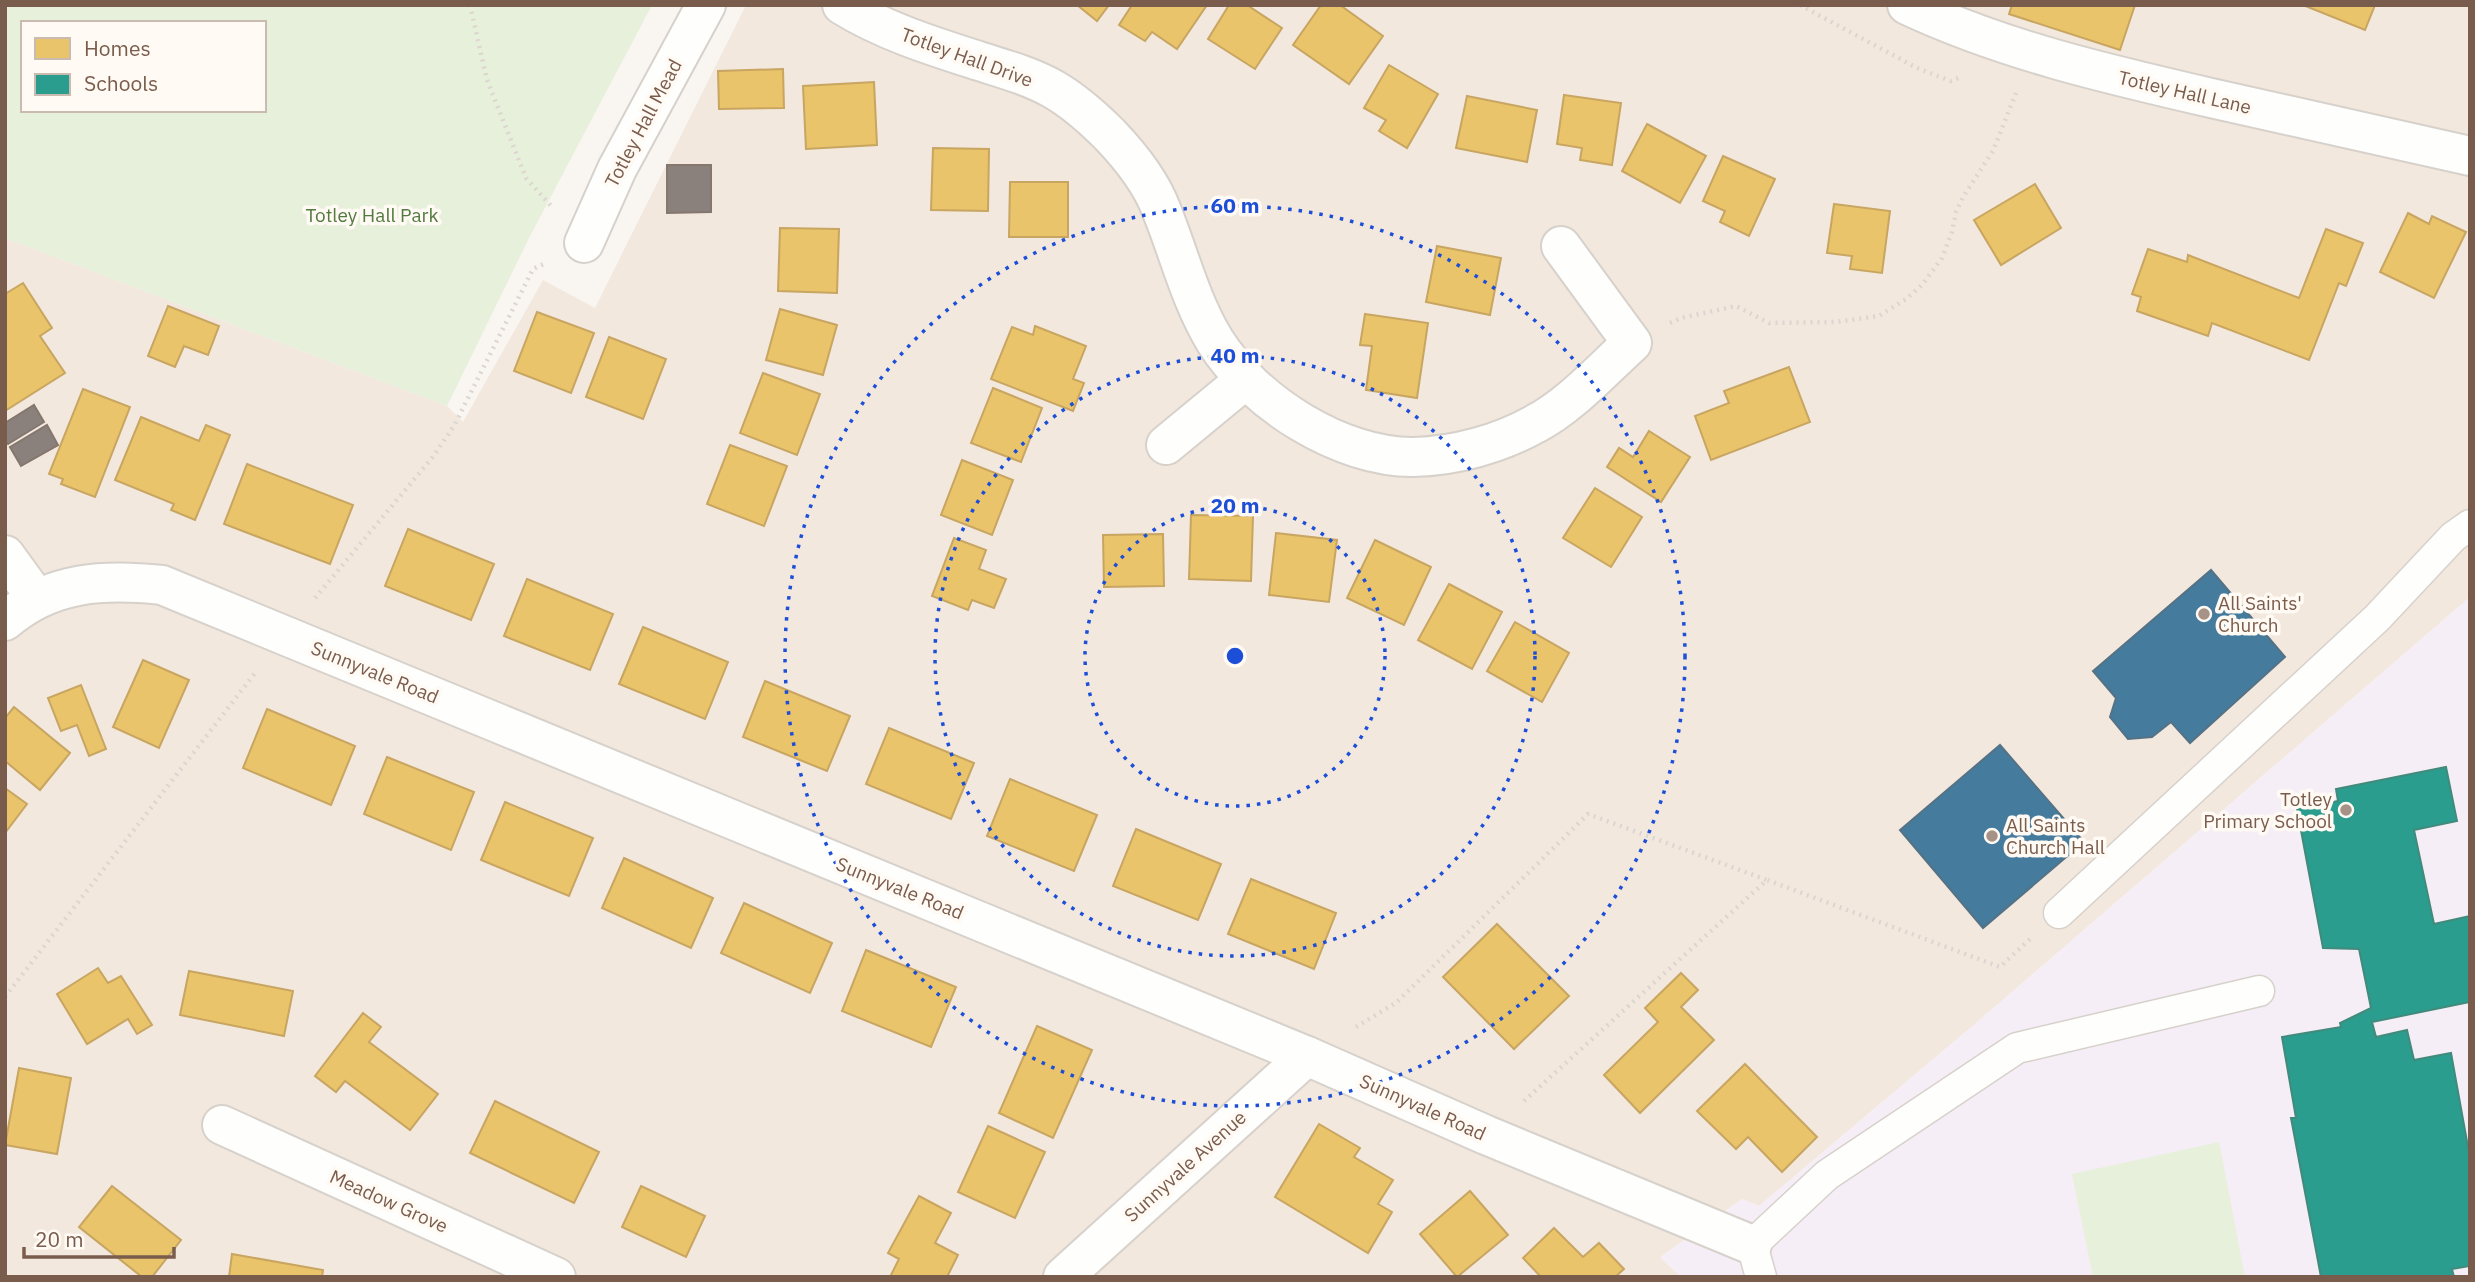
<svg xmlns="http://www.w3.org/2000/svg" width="2475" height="1282" viewBox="0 0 2475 1282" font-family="'IBM Plex Sans',sans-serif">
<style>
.residential{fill:#f2e8de}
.education{fill:#f6eef6}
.green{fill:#e7f0db;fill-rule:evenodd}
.homes{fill:#e9c46a;stroke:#c8a561;stroke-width:2}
.schools{fill:#2a9d8f;stroke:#428a7b;stroke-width:2}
.public{fill:#457b9d;stroke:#557285;stroke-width:2}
.industry{fill:#8a817c;stroke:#85766e;stroke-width:2}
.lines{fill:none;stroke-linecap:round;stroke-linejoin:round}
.service-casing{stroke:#d7d1cb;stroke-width:33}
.minor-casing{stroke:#d7d1cb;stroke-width:42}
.path{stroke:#dcd5d0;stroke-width:4.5;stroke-dasharray:2 5;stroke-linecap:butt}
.service{stroke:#fefefd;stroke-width:30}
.minor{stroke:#fefefd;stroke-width:38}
.ring{fill:none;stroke:#1d4ed8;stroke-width:3.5;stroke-dasharray:3.5 7}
.poi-dot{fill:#a69286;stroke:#fffaf3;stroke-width:2.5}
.labels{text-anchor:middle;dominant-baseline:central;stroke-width:7;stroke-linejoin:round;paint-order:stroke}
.street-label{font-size:19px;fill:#7a5c4d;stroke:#fffaf3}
.park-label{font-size:19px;fill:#537a41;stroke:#fffaf3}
.poi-label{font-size:19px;fill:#7a5c4d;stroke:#fffaf3;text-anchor:start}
.centre{fill:#1d4ed8;stroke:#fffaf3;stroke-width:3.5}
.ring-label{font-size:21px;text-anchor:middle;font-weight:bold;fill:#1d4ed8;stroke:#fffaf3;stroke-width:7;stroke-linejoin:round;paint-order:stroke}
</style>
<rect width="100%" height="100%" fill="#f9f5f0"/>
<!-- residential -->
<path class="residential" d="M 746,5 L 2470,5 L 2470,597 L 1976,1023 L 1759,1206 L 1742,1199 L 1661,1258 L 1681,1277 L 5,1277 L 5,238 L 447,406 L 463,422 L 543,280 L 595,308 Z"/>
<!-- education -->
<path class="education" d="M 2470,597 L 2470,1277 L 1681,1277 L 1660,1257 L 1742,1199 L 1759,1206 L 1976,1023 Z"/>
<!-- green -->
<g class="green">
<path d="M 5,5 L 652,5 L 529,238 L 447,406 L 5,238 ZM 23,23 L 264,23 L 264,110 L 23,110 Z"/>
<path d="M 2219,1142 L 2245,1277 L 2093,1277 L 2072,1174 Z"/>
</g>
<!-- homes -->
<g class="homes">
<path d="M 1077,5 L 1109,5 L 1097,21 Z"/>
<path d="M 1132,5 L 1207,5 L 1177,49 L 1152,32 L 1145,41 L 1119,25 Z"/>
<path d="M 1229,5 L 1247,5 L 1282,28 L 1255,69 L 1208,39 Z"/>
<path d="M 1321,5 L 1340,5 L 1383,36 L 1349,84 L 1293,45 Z"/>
<path d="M 2012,5 L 2135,5 L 2120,50 L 2009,14 Z"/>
<path d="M 2303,5 L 2375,5 L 2365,30 Z"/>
<path d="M 1389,65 L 1438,94 L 1407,148 L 1379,131 L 1386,120 L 1364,108 Z"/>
<path d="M 783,69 L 784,108 L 719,109 L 718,71 Z"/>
<path d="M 874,82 L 877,145 L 806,149 L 803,86 Z"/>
<path d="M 1564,95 L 1621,103 L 1612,165 L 1580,160 L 1582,148 L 1557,144 Z"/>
<path d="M 1467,96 L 1537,110 L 1527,162 L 1456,148 Z"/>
<path d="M 1647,124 L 1706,156 L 1680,203 L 1622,171 Z"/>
<path d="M 933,148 L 989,149 L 988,211 L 931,210 Z"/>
<path d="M 1723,156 L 1775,179 L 1749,236 L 1720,222 L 1725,211 L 1703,201 Z"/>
<path d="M 1010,182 L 1068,182 L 1068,237 L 1009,237 Z"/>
<path d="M 2035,184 L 2061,228 L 2001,265 L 1974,220 Z"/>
<path d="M 1834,204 L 1890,211 L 1882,273 L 1850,269 L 1852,256 L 1827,253 Z"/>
<path d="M 2408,213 L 2429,224 L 2432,216 L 2466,232 L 2434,298 L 2380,272 Z"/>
<path d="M 780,228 L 839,229 L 837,293 L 778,291 Z"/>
<path d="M 2326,229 L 2363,243 L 2346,286 L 2339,283 L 2309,360 L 2212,323 L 2208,336 L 2137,311 L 2141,297 L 2132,294 L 2148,249 L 2187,262 L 2188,255 L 2299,298 Z"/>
<path d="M 1437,246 L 1501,258 L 1490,315 L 1426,302 Z"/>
<path d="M 23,283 L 52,328 L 40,336 L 65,373 L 5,411 L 5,294 Z"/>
<path d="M 168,306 L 219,326 L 208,355 L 184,346 L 175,367 L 148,356 Z"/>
<path d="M 780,309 L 837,325 L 823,375 L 766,360 Z"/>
<path d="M 537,312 L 594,333 L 571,393 L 514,371 Z"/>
<path d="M 1365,314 L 1428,323 L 1417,398 L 1366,390 L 1372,346 L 1360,345 Z"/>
<path d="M 1035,326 L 1086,346 L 1073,379 L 1084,383 L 1073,411 L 991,379 L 1012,327 L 1033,335 Z"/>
<path d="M 609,337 L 666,359 L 643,419 L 586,397 Z"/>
<path d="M 1789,367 L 1810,422 L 1711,460 L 1695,416 L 1729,403 L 1724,391 Z"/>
<path d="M 763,373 L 820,394 L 797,455 L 740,433 Z"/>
<path d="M 993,388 L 1042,408 L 1021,462 L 971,443 Z"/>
<path d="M 83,389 L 130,407 L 95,497 L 61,484 L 63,479 L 49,474 Z"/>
<path d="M 141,417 L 199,441 L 206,425 L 230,435 L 195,520 L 171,510 L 174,504 L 115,480 Z"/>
<path d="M 1649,431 L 1690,457 L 1661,502 L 1607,467 L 1619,448 L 1633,457 Z"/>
<path d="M 730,445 L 787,466 L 764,526 L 707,504 Z"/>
<path d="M 962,460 L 1013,480 L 992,535 L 941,515 Z"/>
<path d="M 247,464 L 353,505 L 330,564 L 224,524 Z"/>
<path d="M 1595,488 L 1642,517 L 1611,567 L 1563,538 Z"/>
<path d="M 1191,515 L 1253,516 L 1251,581 L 1189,579 Z"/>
<path d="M 408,529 L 494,564 L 471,620 L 385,586 Z"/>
<path d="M 1276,533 L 1337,540 L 1329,602 L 1269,595 Z"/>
<path d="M 1163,534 L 1164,586 L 1104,587 L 1103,535 Z"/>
<path d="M 954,538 L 986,550 L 979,569 L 1006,579 L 994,608 L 972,600 L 968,610 L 932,596 Z"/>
<path d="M 1375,540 L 1431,567 L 1404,625 L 1347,598 Z"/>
<path d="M 527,579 L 613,614 L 590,670 L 504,636 Z"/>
<path d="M 1449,584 L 1502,612 L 1472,669 L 1418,640 Z"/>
<path d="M 1515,622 L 1569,653 L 1542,702 L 1487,671 Z"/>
<path d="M 643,627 L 728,662 L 705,719 L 619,684 Z"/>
<path d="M 143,660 L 189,680 L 159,748 L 113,727 Z"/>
<path d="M 765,681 L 850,716 L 827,771 L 743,737 Z"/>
<path d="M 81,685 L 106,749 L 89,756 L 77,725 L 61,731 L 48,698 Z"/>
<path d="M 14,707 L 70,753 L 40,790 L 5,761 L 5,718 Z"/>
<path d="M 267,709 L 355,746 L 331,805 L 243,768 Z"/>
<path d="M 889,728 L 974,763 L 951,819 L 866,784 Z"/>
<path d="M 387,757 L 474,792 L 451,850 L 364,814 Z"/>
<path d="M 1010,779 L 1097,815 L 1074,871 L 987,836 Z"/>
<path d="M 5,788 L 27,804 L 5,833 Z"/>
<path d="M 505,802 L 593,838 L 569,896 L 481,860 Z"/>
<path d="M 1136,829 L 1221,864 L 1198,920 L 1113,886 Z"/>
<path d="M 624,858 L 713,898 L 691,948 L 602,908 Z"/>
<path d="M 1251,879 L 1336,913 L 1314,969 L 1228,934 Z"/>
<path d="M 744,903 L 832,943 L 810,993 L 721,953 Z"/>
<path d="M 1497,924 L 1569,996 L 1514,1049 L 1443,977 Z"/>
<path d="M 866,950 L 956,987 L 931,1047 L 842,1011 Z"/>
<path d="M 98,968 L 108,983 L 121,976 L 152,1025 L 137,1034 L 128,1019 L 87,1044 L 57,994 Z"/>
<path d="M 189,971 L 293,991 L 284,1036 L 180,1015 Z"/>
<path d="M 1681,973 L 1698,990 L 1681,1007 L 1714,1040 L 1640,1113 L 1604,1075 L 1658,1022 L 1645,1008 Z"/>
<path d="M 363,1013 L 381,1027 L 369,1042 L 438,1094 L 410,1130 L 345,1081 L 336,1092 L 315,1076 Z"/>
<path d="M 1037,1026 L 1092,1050 L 1053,1138 L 999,1113 Z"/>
<path d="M 1745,1064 L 1817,1137 L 1782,1172 L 1748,1137 L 1736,1149 L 1697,1111 Z"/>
<path d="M 19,1068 L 71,1078 L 57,1154 L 5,1145 Z"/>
<path d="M 495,1101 L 599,1152 L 574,1203 L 470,1153 Z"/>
<path d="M 1319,1124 L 1360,1148 L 1354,1157 L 1393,1180 L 1378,1204 L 1392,1212 L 1368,1253 L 1275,1197 Z"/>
<path d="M 988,1126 L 1045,1152 L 1015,1218 L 958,1192 Z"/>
<path d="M 112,1186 L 181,1240 L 152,1277 L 142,1277 L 79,1227 Z"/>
<path d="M 641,1186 L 705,1216 L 686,1257 L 622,1227 Z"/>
<path d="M 1470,1191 L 1508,1235 L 1457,1277 L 1420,1234 Z"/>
<path d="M 919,1196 L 951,1213 L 935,1243 L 958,1255 L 947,1277 L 890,1277 L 899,1259 L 888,1253 Z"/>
<path d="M 1554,1228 L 1583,1257 L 1599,1243 L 1624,1269 L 1615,1277 L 1541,1277 L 1523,1258 Z"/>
<path d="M 232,1254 L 323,1270 L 322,1277 L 229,1277 Z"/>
</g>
<!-- schools -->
<path class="schools" d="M 2446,767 L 2457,821 L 2414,830 L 2434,924 L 2470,916 L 2470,1002 L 2372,1022 L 2376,1037 L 2407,1030 L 2414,1060 L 2451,1053 L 2470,1158 L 2470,1266 L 2452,1269 L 2454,1277 L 2321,1277 L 2291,1118 L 2296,1118 L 2282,1037 L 2341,1027 L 2340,1023 L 2371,1008 L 2359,949 L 2323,948 L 2297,809 L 2338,801 L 2336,789 Z"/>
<!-- public -->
<g class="public">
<path d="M 2211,570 L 2285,657 L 2190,743 L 2171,722 L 2152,737 L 2128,739 L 2110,717 L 2116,698 L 2093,671 Z"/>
<path d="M 2000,745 L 2084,842 L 1983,928 L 1900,830 Z"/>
</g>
<!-- industry -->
<g class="industry">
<path d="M 667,165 L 711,165 L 711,212 L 667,213 Z"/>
<path d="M 34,405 L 44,422 L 8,444 L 5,440 L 5,423 Z"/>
<path d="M 47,425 L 58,445 L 21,466 L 10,447 Z"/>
</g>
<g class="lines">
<!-- service casing -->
<g class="service-casing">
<g id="service">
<path d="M 2059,913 L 2377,618 L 2453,537 L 2470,525"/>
<path d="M 1761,1277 L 1752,1245 L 1827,1175 L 2017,1048 L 2259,991"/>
</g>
</g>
<!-- minor casing -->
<g class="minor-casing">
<g id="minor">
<path d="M 842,5 C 884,31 932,46 979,61 C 1004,69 1030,76 1053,89 C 1074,101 1093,118 1110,135 C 1130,156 1151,183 1161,209 C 1179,253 1190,300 1215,341 C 1253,402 1341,458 1414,457 C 1455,456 1499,444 1535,424 C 1570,406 1603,369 1632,343 L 1561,246"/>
<path d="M 1907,5 C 2003,50 2107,74 2211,98 C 2297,117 2383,137 2470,156"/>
<path d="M 584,243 L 617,169 L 706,5"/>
<path d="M 1166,445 L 1246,379"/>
<path d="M 5,555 L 37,599"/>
<path d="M 5,621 C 51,581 104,579 162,585 L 1307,1056 L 1486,1135 L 1752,1245"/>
<path d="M 222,1125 L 556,1277"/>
<path d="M 1063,1277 L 1307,1056"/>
</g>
</g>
<!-- path -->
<g class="path">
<path d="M 470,5 L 487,80 L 526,178 L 551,206"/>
<path d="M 1800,5 L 1917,68 L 1951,81 L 1961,77"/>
<path d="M 1670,323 L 1681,318 L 1736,306 L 1769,323 L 1835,322 L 1879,316 L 1906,299 L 1922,285 L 1942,258 L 1952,232 L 1956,212 L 1963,197 L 1993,151 L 2016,93"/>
<path d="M 315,598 L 432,458 L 454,426 L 533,269 L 546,263"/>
<path d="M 5,997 L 255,673"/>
<path d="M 1356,1027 L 1397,1002 L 1588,814 L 1767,880"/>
<path d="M 1524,1101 L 1767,880 L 2000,967 L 2030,939"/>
</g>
<!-- service -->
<use href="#service" class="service"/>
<!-- minor -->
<use href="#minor" class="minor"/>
</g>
<!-- distance rings -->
<g class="ring">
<circle cx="1235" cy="656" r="150"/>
<circle cx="1235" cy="656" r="300"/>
<circle cx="1235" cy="656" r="450"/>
</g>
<!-- markers -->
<g class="poi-dot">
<circle cx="2204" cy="614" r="7"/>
<circle cx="2346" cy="810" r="7"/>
<circle cx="1992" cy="836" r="7"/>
</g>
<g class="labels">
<!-- street labels -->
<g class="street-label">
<text transform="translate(967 57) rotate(20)">Totley Hall Drive</text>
<text transform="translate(2185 92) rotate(13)">Totley Hall Lane</text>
<text transform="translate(643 123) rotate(-62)">Totley Hall Mead</text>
<text transform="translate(375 672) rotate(22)">Sunnyvale Road</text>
<text transform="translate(900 888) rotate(22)">Sunnyvale Road</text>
<text transform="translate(1423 1107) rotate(24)">Sunnyvale Road</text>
<text transform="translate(1185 1166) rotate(-42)">Sunnyvale Avenue</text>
<text transform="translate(389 1201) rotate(24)">Meadow Grove</text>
</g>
<!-- park labels -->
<g class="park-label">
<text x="372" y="215">Totley Hall Park</text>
</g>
<!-- poi labels -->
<g class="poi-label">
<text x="2218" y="603">All Saints'<tspan x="2218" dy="22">Church</tspan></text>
<text x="2332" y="799" text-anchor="end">Totley<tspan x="2332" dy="22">Primary School</tspan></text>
<text x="2006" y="825">All Saints<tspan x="2006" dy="22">Church Hall</tspan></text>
</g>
</g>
<circle cx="1235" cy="656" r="10" class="centre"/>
<g class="ring-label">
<text x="1235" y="213">60 m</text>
<text x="1235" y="363">40 m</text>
<text x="1235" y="513">20 m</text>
</g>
<!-- border -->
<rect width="2475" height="1282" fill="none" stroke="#7a5c4d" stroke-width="14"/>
<!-- legend -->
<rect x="21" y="21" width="245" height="91" fill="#fffaf3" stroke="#cabbb1" stroke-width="2"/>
<rect x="35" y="38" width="35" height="21" fill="#e9c46a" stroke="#cabbb1" stroke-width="2"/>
<text x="84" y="56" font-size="21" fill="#7a5c4d">Homes</text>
<rect x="35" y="74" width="35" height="21" fill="#2a9d8f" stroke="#cabbb1" stroke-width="2"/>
<text x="84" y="91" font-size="21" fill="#7a5c4d">Schools</text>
<!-- scale -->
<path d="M24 1247v10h150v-10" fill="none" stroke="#7a5c4d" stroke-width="3.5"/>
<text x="35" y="1247" font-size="21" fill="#7a5c4d" stroke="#fffaf3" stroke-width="5" paint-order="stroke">20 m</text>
</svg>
